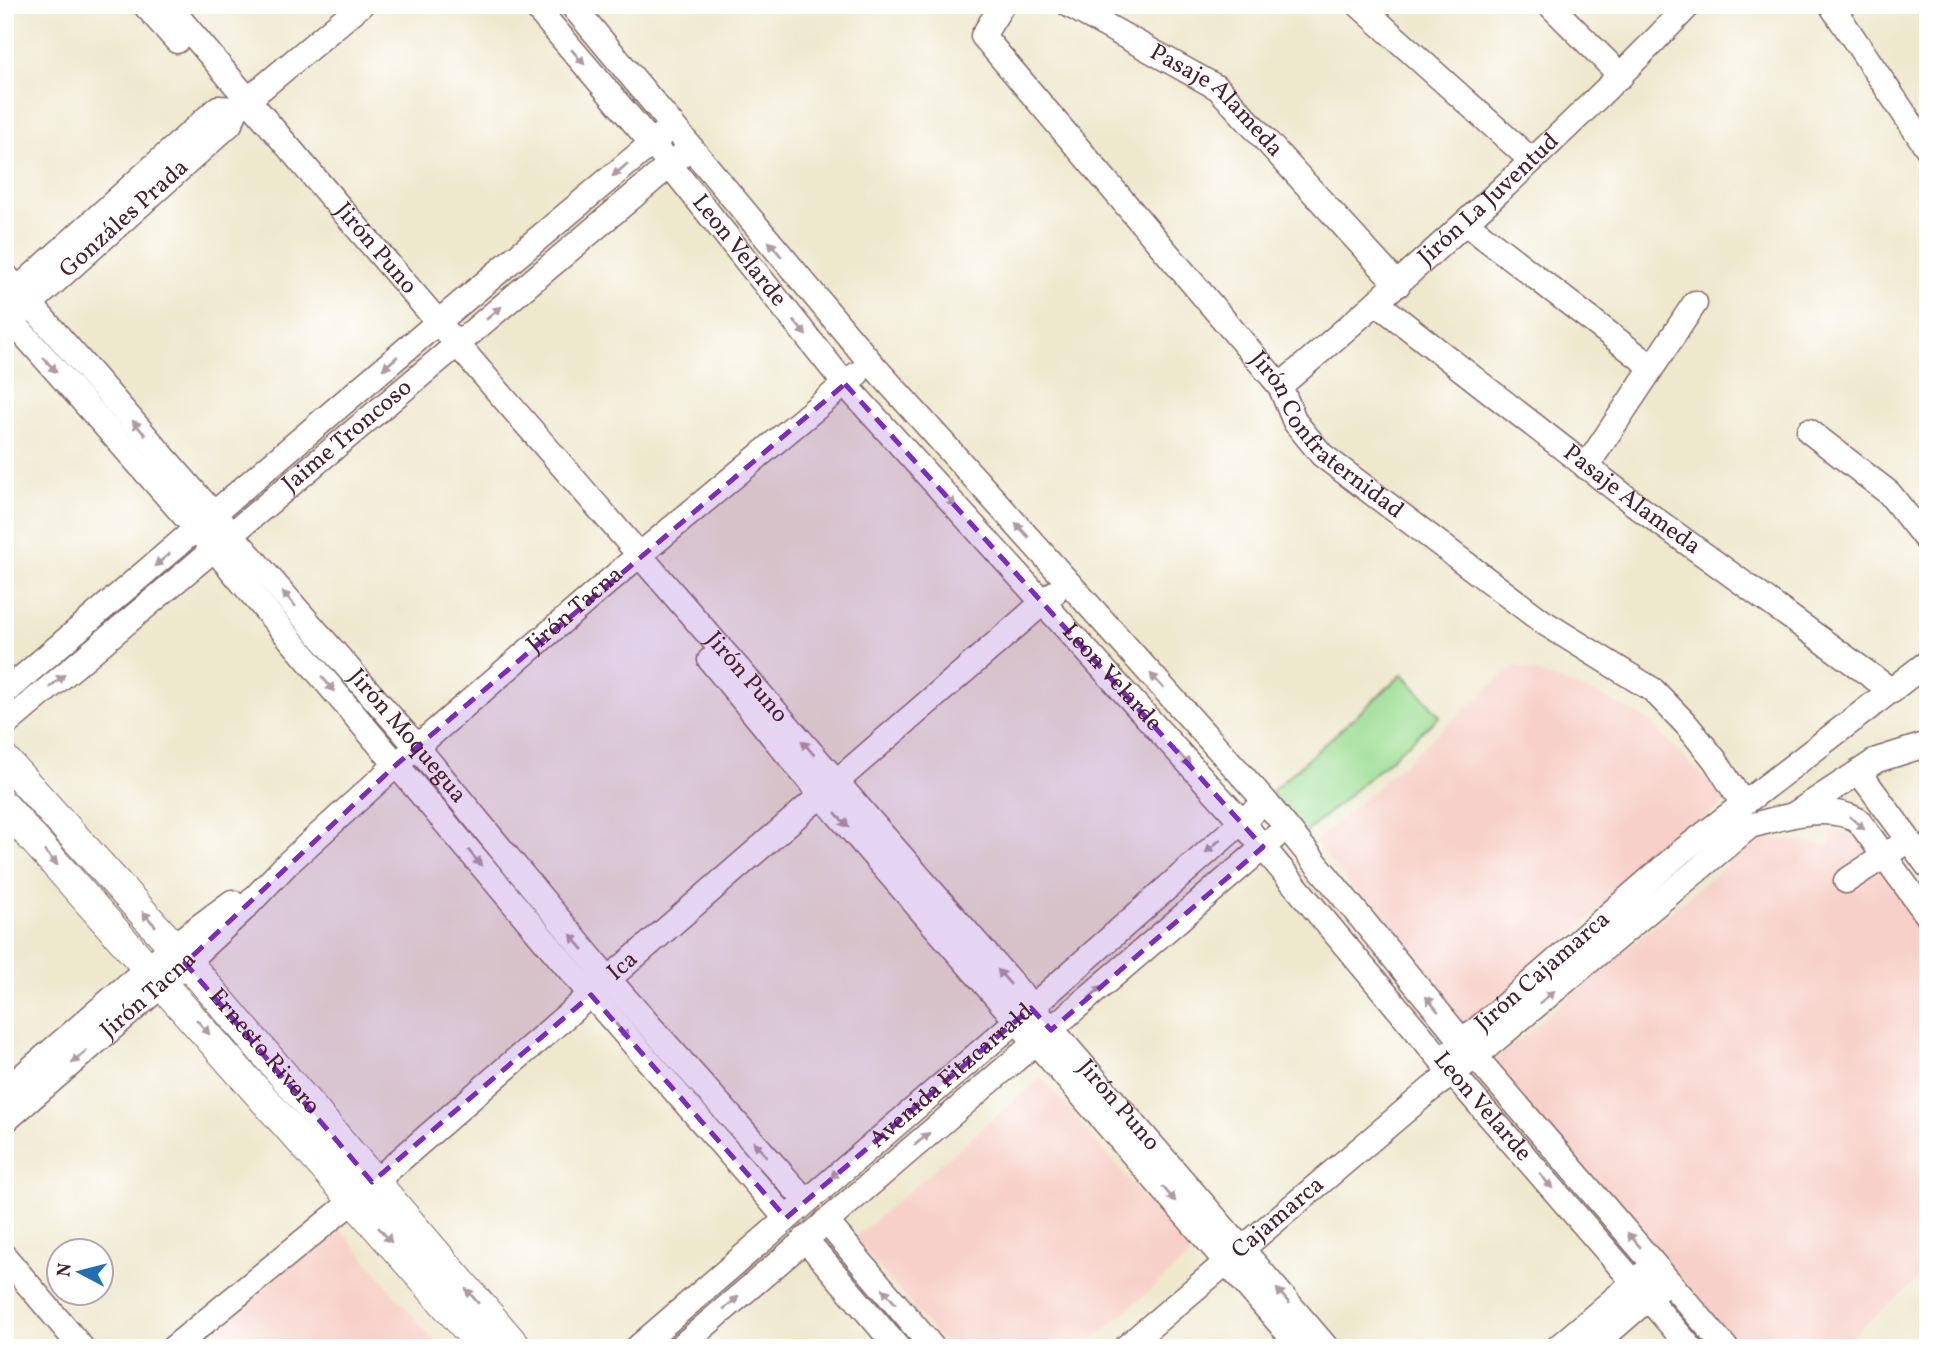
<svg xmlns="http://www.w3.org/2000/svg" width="1933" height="1353" viewBox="0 0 1933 1353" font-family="Vollkorn,serif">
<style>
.built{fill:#f7d1c9}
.green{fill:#9ede94;stroke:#747e60;stroke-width:2}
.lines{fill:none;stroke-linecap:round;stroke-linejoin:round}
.minor-casing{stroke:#836564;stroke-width:27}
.major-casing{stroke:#836564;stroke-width:32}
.minor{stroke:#fff;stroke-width:24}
.major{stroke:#fff;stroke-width:30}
.oneway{fill:#ae9aa0}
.marked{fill:#7b2cbf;fill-opacity:0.2;stroke:#7b2cbf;stroke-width:5;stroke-dasharray:14 9;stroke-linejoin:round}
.labels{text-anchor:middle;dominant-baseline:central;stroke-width:6;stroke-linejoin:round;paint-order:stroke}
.street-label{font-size:24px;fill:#4a1f2b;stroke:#fff}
</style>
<rect width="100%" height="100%" fill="#fff"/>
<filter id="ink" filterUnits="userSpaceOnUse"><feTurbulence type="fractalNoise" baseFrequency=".0143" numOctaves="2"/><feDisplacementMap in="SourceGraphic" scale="14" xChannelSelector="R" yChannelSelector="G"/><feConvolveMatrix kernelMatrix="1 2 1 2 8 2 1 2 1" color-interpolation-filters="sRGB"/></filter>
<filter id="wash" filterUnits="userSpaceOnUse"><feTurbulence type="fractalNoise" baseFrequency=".00686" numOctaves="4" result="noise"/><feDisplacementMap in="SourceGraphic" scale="28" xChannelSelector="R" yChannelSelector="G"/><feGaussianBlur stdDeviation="1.57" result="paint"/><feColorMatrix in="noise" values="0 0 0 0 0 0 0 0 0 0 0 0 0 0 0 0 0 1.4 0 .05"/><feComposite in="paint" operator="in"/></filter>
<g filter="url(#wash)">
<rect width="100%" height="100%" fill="#eee8cd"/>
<!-- built -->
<g class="built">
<path d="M 1515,665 L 1599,695 L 1648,720 L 1726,800 L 1472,1020 L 1460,1020 L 1315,842 Z"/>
<path d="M 1832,832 L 1864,836 L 1928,927 L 1928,1272 L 1837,1348 L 1736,1348 L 1489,1065 L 1759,837 L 1830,845 Z"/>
<path d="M 1042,1077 L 1191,1255 L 1083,1348 L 947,1348 L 854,1238 Z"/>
<path d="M 338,1226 L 440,1348 L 195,1348 Z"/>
</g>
<!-- green -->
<path class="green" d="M 1403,674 L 1440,716 L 1303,835 L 1271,792 Z"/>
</g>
<g filter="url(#ink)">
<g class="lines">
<!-- minor casing -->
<g class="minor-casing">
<g id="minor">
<path d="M 145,5 L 177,41"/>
<path id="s1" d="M 168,5 C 549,457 942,899 1327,1348"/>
<path id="s2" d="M 534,5 L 661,154 L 845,384 L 1241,821 L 1453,1074 L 1691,1348"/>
<path d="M 572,5 L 871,363 L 1265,801 L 1462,1041 L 1726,1348"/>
<path id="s3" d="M 1002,5 L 983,36 L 1280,386 L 1295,422 L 1322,455 L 1543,622 L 1653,690 L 1686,724 L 1715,760 L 1743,804"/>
<path id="s4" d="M 1069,5 L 1218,88 L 1398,285"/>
<path d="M 1359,5 L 1530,159"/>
<path d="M 1550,5 L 1621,76"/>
<path d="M 1831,5 L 1928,149"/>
<path d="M 1467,224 L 1652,367"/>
<path id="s5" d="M 5,275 L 417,747 L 609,980 L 805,1200"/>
<path d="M 7,299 L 218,108 L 237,109"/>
<path id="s6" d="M 1377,303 L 1641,509 L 1892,691"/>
<path d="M 5,313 L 214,549 L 591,995 L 786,1218"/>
<path id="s7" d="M 19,314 L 230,124 L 237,109 L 361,5"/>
<path id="s8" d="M 1280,386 C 1421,265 1560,140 1689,5"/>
<path d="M 1809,431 L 1889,493 L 1928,542"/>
<path d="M 1586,467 L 1695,303"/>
<path d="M 710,660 L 821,795 L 1301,1348"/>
<path d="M 5,692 L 424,334 L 664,133"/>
<path id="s9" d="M 5,725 L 682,155"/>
<path d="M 1859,772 L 1928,866"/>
<path d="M 1793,815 L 1877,760 L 1928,744"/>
<path d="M 1846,881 L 1898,847"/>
<path id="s10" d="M 1451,1052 L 1681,852 L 1928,662"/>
<path d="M 5,1091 L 173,946 L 232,902"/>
<path id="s11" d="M 5,1121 L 164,983 L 244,909 L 287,864 L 397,764 L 630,563 L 857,374"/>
<path d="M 826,1221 L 933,1348"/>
<path d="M 805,1239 L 898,1348"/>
<path d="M 5,1257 L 82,1348"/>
<path id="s12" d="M 173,1348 L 355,1199 L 1054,593"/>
<path id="s13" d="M 637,1348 L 1031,1008 L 1254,811"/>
<path d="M 679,1348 L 1274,838"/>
<path id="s14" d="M 1125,1348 L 1431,1089 L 1476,1056 L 1750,826 C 1784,817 1826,803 1858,820 L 1928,916"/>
<path d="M 1557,1348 L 1646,1272"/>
<path d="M 1591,1348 L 1659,1289"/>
</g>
</g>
<!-- major casing -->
<g class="major-casing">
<g id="major">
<path id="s15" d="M 5,760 L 173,946 L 517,1348"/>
<path d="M 5,807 L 484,1348"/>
</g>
</g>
<!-- minor -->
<use href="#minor" class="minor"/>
<!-- major -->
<use href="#major" class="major"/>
</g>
<!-- one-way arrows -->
<defs><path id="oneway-solid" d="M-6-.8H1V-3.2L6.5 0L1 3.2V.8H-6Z" transform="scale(1.75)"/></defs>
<g class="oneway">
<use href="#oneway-solid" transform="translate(578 57) rotate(49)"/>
<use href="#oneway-solid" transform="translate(620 170) rotate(140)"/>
<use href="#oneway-solid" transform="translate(775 249) rotate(-130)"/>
<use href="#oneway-solid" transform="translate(494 313) rotate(-40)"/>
<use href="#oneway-solid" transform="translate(800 328) rotate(51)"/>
<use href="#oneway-solid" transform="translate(390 363) rotate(139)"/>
<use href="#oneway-solid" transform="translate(50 365) rotate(48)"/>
<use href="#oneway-solid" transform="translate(139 428) rotate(-131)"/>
<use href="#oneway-solid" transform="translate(949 499) rotate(48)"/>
<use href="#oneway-solid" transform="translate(1022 530) rotate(-132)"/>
<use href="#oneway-solid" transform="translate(162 560) rotate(140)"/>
<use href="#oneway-solid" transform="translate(289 599) rotate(-131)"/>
<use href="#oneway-solid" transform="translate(57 681) rotate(-40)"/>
<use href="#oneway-solid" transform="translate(1157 681) rotate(-132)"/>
<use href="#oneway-solid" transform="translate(328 684) rotate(50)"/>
<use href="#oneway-solid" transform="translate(808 748) rotate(-131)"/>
<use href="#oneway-solid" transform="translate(1184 759) rotate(48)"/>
<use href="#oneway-solid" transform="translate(842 820) rotate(49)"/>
<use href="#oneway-solid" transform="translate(1857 823) rotate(42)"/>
<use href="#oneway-solid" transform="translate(1213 846) rotate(138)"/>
<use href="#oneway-solid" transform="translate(51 858) rotate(48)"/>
<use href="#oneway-solid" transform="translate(475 858) rotate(50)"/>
<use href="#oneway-solid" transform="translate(149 919) rotate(-132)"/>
<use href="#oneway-solid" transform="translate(577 942) rotate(-130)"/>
<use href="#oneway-solid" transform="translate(1004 977) rotate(-131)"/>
<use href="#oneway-solid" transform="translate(1096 992) rotate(-41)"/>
<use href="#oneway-solid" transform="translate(1547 997) rotate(-40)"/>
<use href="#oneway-solid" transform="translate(1432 1004) rotate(-129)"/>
<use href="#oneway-solid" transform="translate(203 1027) rotate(49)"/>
<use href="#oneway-solid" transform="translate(622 1031) rotate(49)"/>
<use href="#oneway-solid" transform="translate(79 1057) rotate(139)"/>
<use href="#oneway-solid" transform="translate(922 1139) rotate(-40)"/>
<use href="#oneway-solid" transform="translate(760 1149) rotate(-132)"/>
<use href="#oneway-solid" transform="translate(838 1172) rotate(139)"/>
<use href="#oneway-solid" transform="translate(1546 1181) rotate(49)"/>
<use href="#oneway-solid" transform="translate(1169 1194) rotate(49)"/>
<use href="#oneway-solid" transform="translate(385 1235) rotate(49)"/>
<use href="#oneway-solid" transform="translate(1634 1240) rotate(-131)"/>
<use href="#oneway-solid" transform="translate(472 1296) rotate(-131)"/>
<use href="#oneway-solid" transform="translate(889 1296) rotate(-130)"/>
<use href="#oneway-solid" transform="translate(1283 1296) rotate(-131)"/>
<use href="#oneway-solid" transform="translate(731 1303) rotate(-41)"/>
</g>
</g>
<!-- marked area -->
<path class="marked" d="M 845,384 L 1263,847 L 1051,1030 L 1031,1008 L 786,1218 L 591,995 L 372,1182 L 185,963 L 397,764 Z"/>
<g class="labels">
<!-- street labels -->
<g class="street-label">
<text stroke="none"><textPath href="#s4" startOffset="177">Pasaje Alameda</textPath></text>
<text stroke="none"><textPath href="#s8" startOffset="280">Jirón La Juventud</textPath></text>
<text stroke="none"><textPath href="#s7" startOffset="142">Gonzáles Prada</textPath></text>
<text stroke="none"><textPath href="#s1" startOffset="320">Jirón Puno</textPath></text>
<text stroke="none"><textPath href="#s2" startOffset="320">Leon Velarde</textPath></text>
<text stroke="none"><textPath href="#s3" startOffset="565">Jirón Confraternidad</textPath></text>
<text stroke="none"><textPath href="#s9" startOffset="448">Jaime Troncoso</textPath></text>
<text stroke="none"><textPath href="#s6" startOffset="322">Pasaje Alameda</textPath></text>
<text stroke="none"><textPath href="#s11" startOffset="766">Jirón Tacna</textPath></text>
<text stroke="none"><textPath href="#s1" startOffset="887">Jirón Puno</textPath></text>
<text stroke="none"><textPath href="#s2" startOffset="887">Leon Velarde</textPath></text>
<text stroke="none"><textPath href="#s5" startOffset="612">Jirón Moquegua</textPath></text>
<text stroke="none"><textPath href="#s12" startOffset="590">Ica</textPath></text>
<text stroke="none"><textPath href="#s10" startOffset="122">Jirón Cajamarca</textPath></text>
<text stroke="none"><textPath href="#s11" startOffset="191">Jirón Tacna</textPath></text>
<text stroke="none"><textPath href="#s15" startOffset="390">Ernesto Rivero</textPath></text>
<text stroke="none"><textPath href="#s13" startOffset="416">Avenida Fitzcarrald</textPath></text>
<text stroke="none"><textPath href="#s1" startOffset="1454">Jirón Puno</textPath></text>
<text stroke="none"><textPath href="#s2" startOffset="1454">Leon Velarde</textPath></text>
<text stroke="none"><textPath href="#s14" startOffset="201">Cajamarca</textPath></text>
</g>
</g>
<!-- margin -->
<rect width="1933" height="1353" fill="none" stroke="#fff" stroke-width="28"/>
<!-- north arrow -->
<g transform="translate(80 1272) rotate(277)"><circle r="33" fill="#ffffff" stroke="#b7a5aa" stroke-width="2"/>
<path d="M0-5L12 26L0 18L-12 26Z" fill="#1f6fb2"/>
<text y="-10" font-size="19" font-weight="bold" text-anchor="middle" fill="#4a1f2b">N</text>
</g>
</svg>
